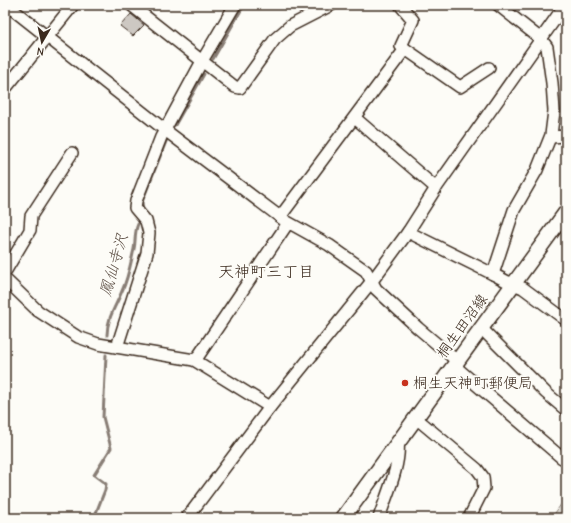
<svg xmlns="http://www.w3.org/2000/svg" width="571" height="523" viewBox="0 0 571 523" font-family="'Comic Neue','Klee One',sans-serif">
<style>
.green{fill:#e1ded7;stroke:#8e847a}
.lines{fill:none;stroke-linecap:round;stroke-linejoin:round}
.stream{stroke:#887d74;stroke-width:3}
.building{fill:#cdc8c2;stroke:#3b2a1e}
.minor-casing{stroke:#3b2a1e;stroke-width:14}
.major-casing{stroke:#3b2a1e;stroke-width:17}
.minor{stroke:#fdfcf7;stroke-width:11}
.major{stroke:#fdfcf7;stroke-width:14}
.poi-dot{fill:#c8321e;stroke:#fdfcf7;stroke-width:1.5}
.labels{text-anchor:middle;dominant-baseline:central;stroke-width:4;stroke-linejoin:round;paint-order:stroke}
.street-label{font-size:15px;fill:#3b2a1e;stroke:#fdfcf7}
.poi-label{font-size:15px;fill:#3b2a1e;stroke:#fdfcf7;text-anchor:start}
.water-label{font-size:16px;font-style:italic;fill:#615349;stroke:#fdfcf7}
.neighbourhood-label{font-size:16px;fill:#3b2a1e;stroke:#fdfcf7}
</style>
<rect width="100%" height="100%" fill="#fdfcf7"/>
<filter id="ink" filterUnits="userSpaceOnUse"><feTurbulence type="fractalNoise" baseFrequency=".025" numOctaves="2"/><feDisplacementMap in="SourceGraphic" scale="8" xChannelSelector="R" yChannelSelector="G"/><feConvolveMatrix kernelMatrix="1 2 1 2 8 2 1 2 1" color-interpolation-filters="sRGB"/></filter>
<g filter="url(#ink)">
<!-- green -->
<path class="green" d="M 566,497 L 566,518 L 551,518 L 553,516 Z"/>
<g class="lines">
<!-- stream -->
<g class="stream">
<path d="M 213,59 L 244,5"/>
<path d="M 175,125 L 204,74"/>
<path d="M 143,211 L 142,202 L 167,139"/>
<path d="M 107,335 C 107,318 116,306 122,291 C 128,279 131,262 134,249 C 136,240 134,233 138,224"/>
<path d="M 94,518 L 105,490 L 106,484 L 94,475 L 111,448 L 103,417 L 106,355"/>
</g>
</g>
<!-- building -->
<path class="building" d="M 131,14 L 144,25 L 133,36 L 120,26 Z"/>
<g class="lines">
<!-- minor casing -->
<g class="minor-casing">
<g id="minor">
<path d="M 7,5 L 165,130 L 284,220 L 329,245 L 366,271 L 376,289 L 418,328 L 457,361 L 458,369 L 562,458"/>
<path d="M 131,5 L 235,87 L 240,88 L 275,39 L 290,26 L 331,5"/>
<path d="M 400,5 L 413,20 L 401,46 L 460,87 L 489,68"/>
<path d="M 5,89 L 73,5"/>
<path d="M 355,118 L 436,188"/>
<path d="M 551,137 L 566,136"/>
<path d="M 280,217 L 405,49"/>
<path d="M 408,232 L 493,274 L 506,281 L 523,288 L 566,320"/>
<path d="M 5,272 L 30,230 L 31,216 L 72,153"/>
<path d="M 493,274 L 514,210 L 537,170 L 551,135 L 554,111 L 552,83 L 547,47 L 541,39 L 498,5"/>
<path d="M 5,279 L 38,311 L 78,337 L 98,344 L 194,360 L 270,407"/>
<path d="M 481,328 L 546,393 L 566,410"/>
<path d="M 117,347 L 147,253 L 149,233 L 146,221 L 135,208 L 136,201 L 161,137 L 202,61 L 235,5"/>
<path d="M 194,360 L 199,355 L 288,223"/>
<path d="M 416,418 L 477,469 L 483,477 L 484,488 L 469,518"/>
<path d="M 187,518 L 270,407 L 372,281 L 408,232 L 436,188 L 565,5"/>
<path d="M 379,518 C 386,496 401,465 398,442"/>
</g>
</g>
<!-- major casing -->
<g class="major-casing">
<path id="major" d="M 343,518 L 566,212"/>
</g>
<!-- minor -->
<use href="#minor" class="minor"/>
<!-- major -->
<use href="#major" class="major"/>
</g>
</g>
<!-- markers -->
<circle class="poi-dot" cx="405" cy="383" r="4"/>
<g class="labels">
<!-- street labels -->
<g class="street-label">
<text transform="translate(462 326) rotate(-54)">桐生田沼線</text>
</g>
<!-- poi labels -->
<g class="poi-label">
<text x="413" y="383">桐生天神町郵便局</text>
</g>
<!-- water labels -->
<g class="water-label">
<text transform="translate(114 265) rotate(-74)">鳳仙寺沢</text>
</g>
<!-- neighbourhood labels -->
<g class="neighbourhood-label">
<text x="266" y="272">天神町三丁目</text>
</g>
</g>
<!-- margin -->
<rect width="571" height="523" fill="none" stroke="#fdfcf7" stroke-width="20"/>
<rect x="10" y="10" width="551" height="503" fill="none" stroke="#3b2a1e" stroke-width="1.5" filter="url(#ink)"/>
<!-- north arrow -->
<g transform="translate(42 42) rotate(189)" stroke="#fdfcf7" stroke-width="3" paint-order="stroke">
<path d="M0-3L7 15L0 10L-7 15Z" fill="#3b2a1e"/>
<text y="-6" font-size="11" font-weight="bold" text-anchor="middle" fill="#3b2a1e">N</text>
</g>
</svg>
